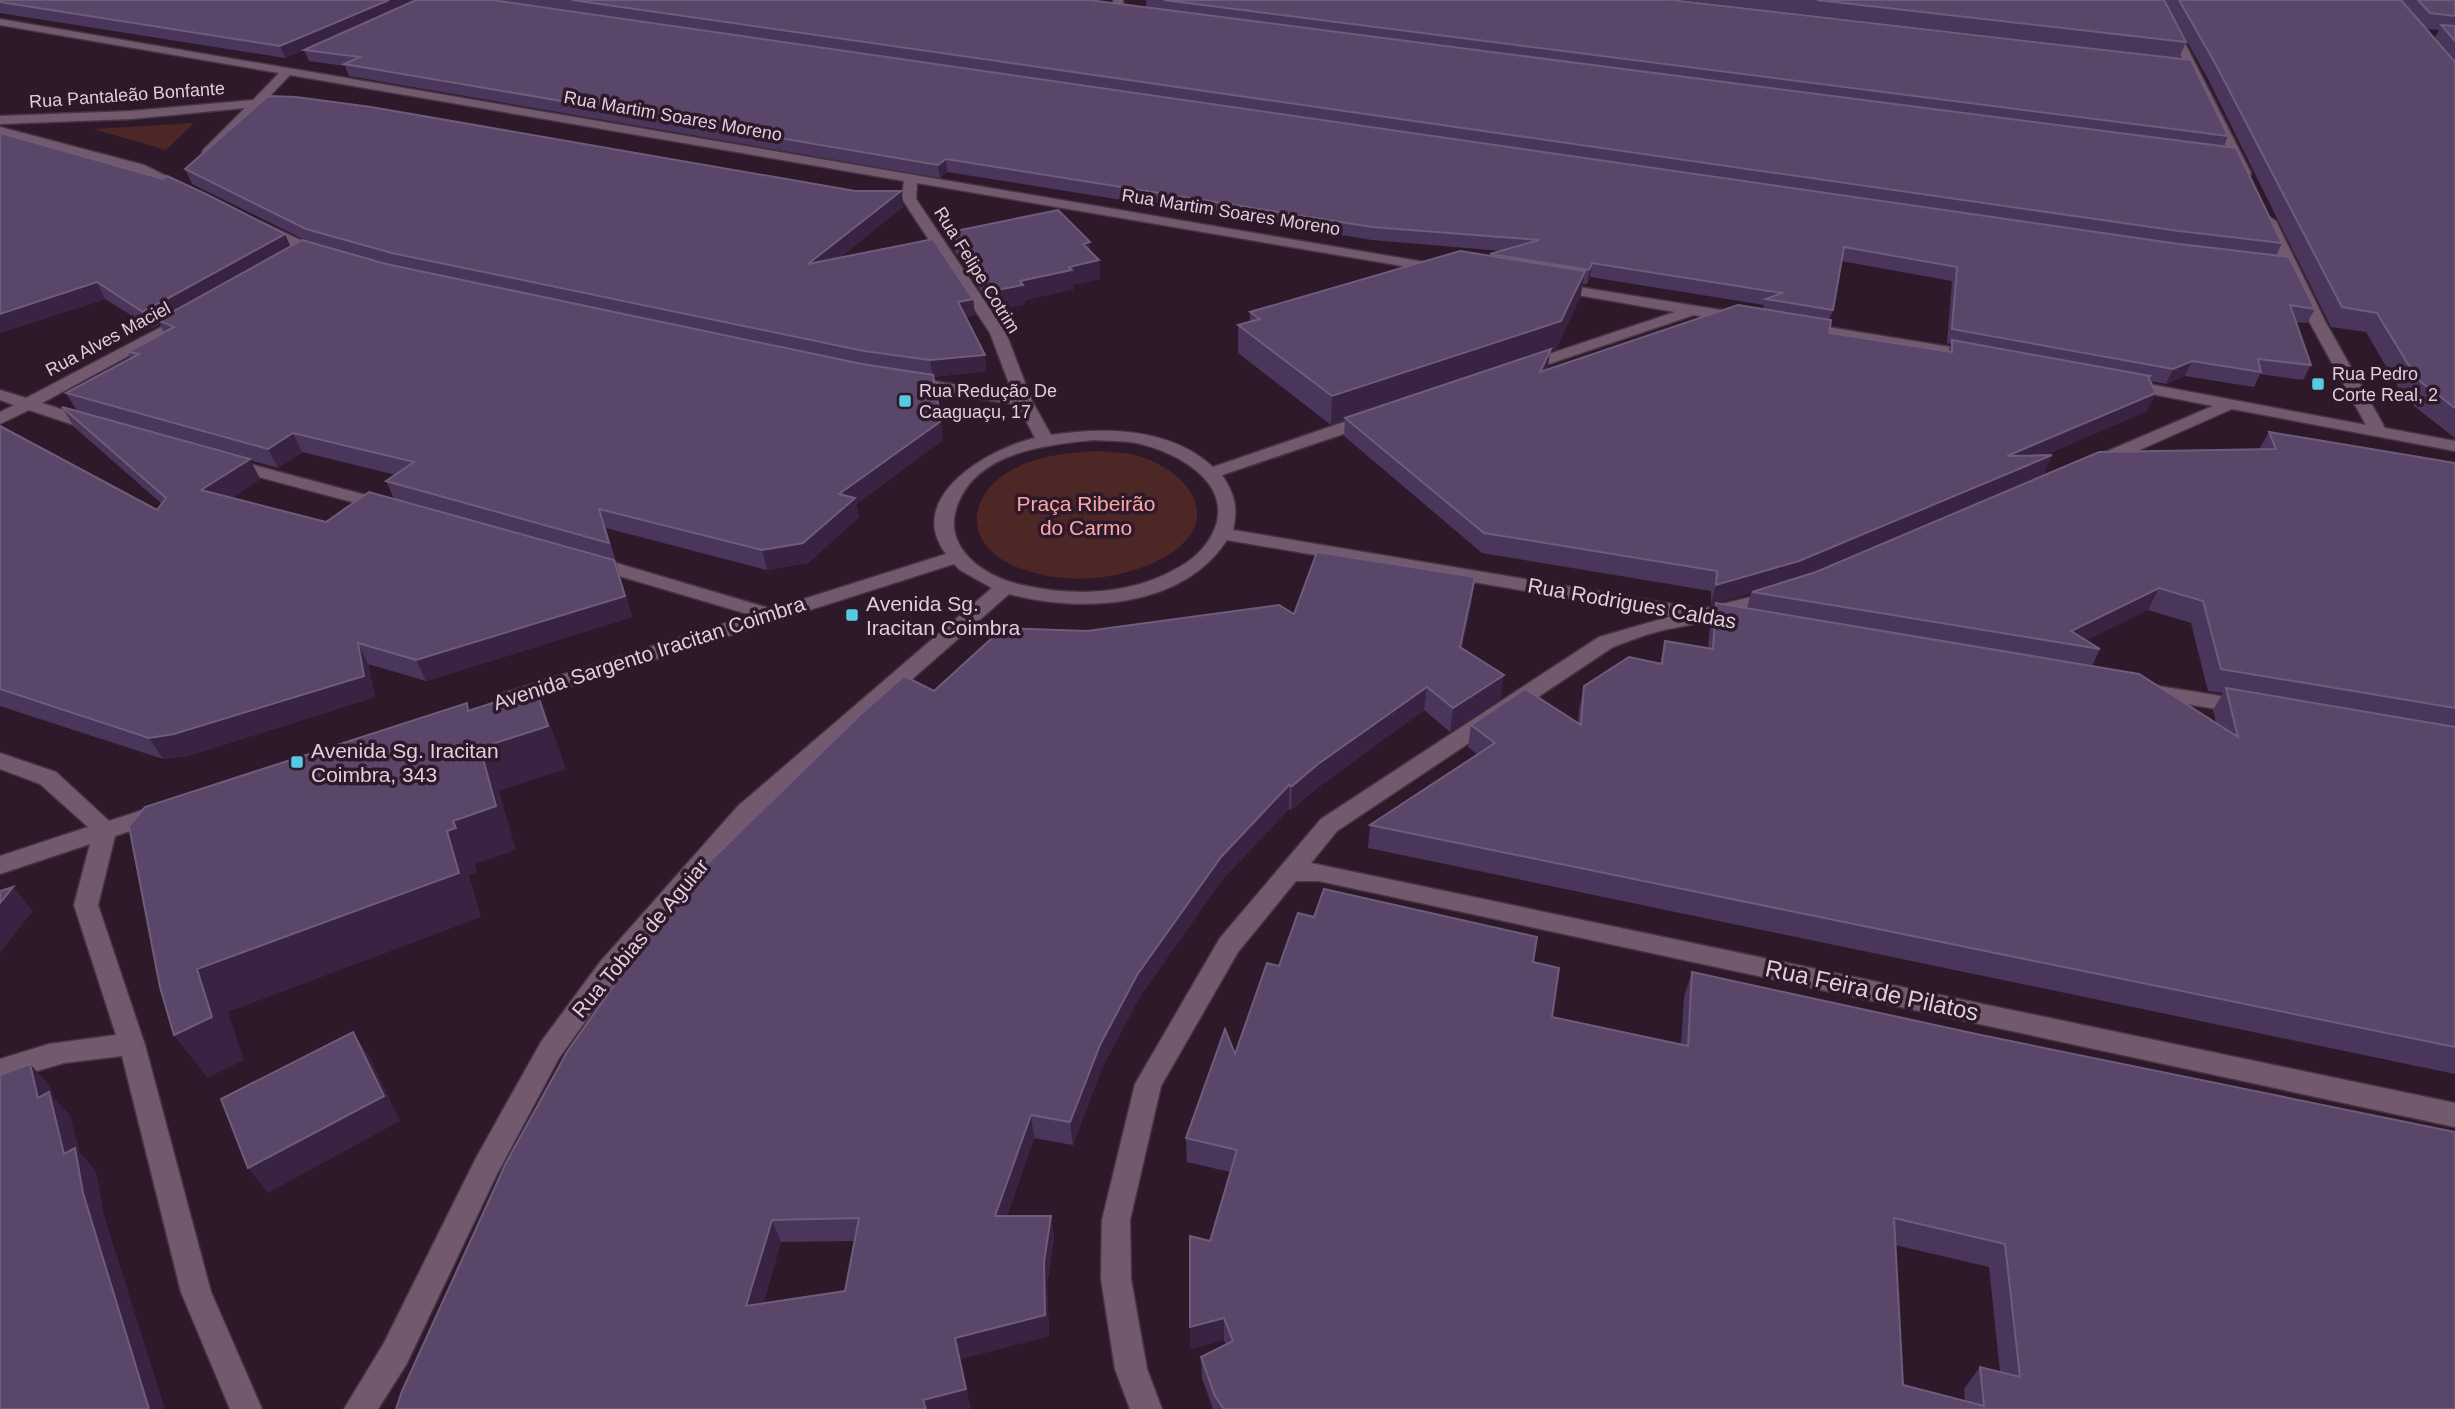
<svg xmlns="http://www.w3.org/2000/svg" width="2455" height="1409" viewBox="0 0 2455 1409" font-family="Helvetica,sans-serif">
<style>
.green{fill:#4d2626}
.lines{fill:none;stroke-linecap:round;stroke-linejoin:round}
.minor-casing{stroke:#453543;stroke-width:3}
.minor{fill:#73596e;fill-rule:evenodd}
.wall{fill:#4a365b;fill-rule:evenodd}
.shaded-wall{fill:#382342}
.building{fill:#5a4668;stroke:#6e5c7a;stroke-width:2;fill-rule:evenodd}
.poi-dot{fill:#55cae0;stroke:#2e192b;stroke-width:2.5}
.labels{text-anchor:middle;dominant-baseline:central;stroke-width:7;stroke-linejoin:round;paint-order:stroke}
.far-street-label{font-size:18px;fill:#ddcfdb;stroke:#2e192b}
.far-poi-label{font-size:18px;fill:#ddcfdb;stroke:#2e192b;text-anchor:start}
.park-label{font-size:21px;fill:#fba7a5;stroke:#2e192b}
.poi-label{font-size:21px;fill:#ddcfdb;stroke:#2e192b;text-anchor:start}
.street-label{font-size:21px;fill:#ddcfdb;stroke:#2e192b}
.near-street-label{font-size:24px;fill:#ddcfdb;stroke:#2e192b}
</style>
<rect width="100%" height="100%" fill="#2e192b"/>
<!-- green -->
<g class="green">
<path d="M 194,123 L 166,150 L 93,129 Z"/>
<path d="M 1097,451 C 1111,452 1126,452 1139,456 C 1192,473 1225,522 1165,557 C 1124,580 1070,585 1025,570 C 959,549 963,489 1024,464 C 1048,454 1072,453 1097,451 Z"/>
</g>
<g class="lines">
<!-- minor casing -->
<g class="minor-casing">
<g id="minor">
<path d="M 1113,0 L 1123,0 L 1124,12 L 1116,12 Z"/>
<path d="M 2153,0 L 2163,0 L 2251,173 L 2250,176 L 2245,177 L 2239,173 Z"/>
<path d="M 0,19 L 1448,266 L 1450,269 L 1443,273 L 917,183 L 916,199 L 1006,333 L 1032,401 L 1051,435 C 1105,427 1169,427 1213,467 L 1367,414 L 1379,414 L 1381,418 L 1379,422 L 1222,475 C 1235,495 1238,507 1233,530 L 1690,607 L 1698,610 L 1775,591 L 1782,593 L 1785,597 C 1773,613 1683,625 1660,631 C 1644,635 1629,641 1613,647 L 1337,831 L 1311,863 L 2455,1103 L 2455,1127 L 1319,881 L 1296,881 L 1238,952 L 1161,1086 L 1130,1220 L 1131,1279 L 1147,1369 L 1162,1409 L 1130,1409 L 1115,1369 L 1101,1279 L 1102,1220 L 1135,1084 L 1220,938 L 1321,819 L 1599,637 L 1672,616 L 1227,540 C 1182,609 1081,613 1009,594 L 754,818 L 618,976 L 559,1058 L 496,1176 L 406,1365 L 378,1409 L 344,1409 L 384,1343 L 476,1158 L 541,1042 L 600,962 L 738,806 L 992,588 L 960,570 L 954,564 L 518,703 L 504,703 L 501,698 L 504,693 L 751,615 L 582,565 L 580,561 L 582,557 L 596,557 L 772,609 L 946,554 C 903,497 990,448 1035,438 L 1018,405 L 909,387 L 901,382 L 909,377 L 1013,394 L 990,333 L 902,199 L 904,181 L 290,75 L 266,100 L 293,102 L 293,106 L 259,107 L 212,155 L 208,156 L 202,152 L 204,149 L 245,108 L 131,119 L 0,124 L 0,116 L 131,111 L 253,100 L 279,73 L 0,25 ZM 1093,440 C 1109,441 1125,440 1141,444 C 1176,453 1227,479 1217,522 C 1212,541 1197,557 1181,566 C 1135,594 1078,597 1027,586 C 999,581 966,565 956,537 C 952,525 954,512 959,501 C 981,451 1047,445 1093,440 Z"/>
<path d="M 0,127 L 144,165 L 195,190 L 188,194 L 183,193 L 136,171 L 0,135 Z"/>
<path d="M 2269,217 L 2276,221 L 2326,323 L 2385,428 L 2455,441 L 2455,451 L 2232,409 L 2101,467 L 2089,467 L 2086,463 L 2089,459 L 2213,406 L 2121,388 L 2119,385 L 2127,380 L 2366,425 L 2310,323 L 2262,221 Z"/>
<path d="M 261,222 L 325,251 L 327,254 L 320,258 L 302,253 L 256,229 L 254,226 Z"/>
<path d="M 1554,283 L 1740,313 L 1748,318 L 1740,323 L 1694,315 L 1528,371 L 1516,371 L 1514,368 L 1516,365 L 1675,312 L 1549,290 L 1547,287 Z"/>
<path d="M 186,314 L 194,319 L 191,322 L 42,403 L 101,422 L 103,426 L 101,430 L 89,430 L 29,410 L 0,424 L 0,412 L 14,405 L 0,400 L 0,390 L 26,398 Z"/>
<path d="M 1803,323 L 1975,351 L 1983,356 L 1975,361 L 1798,331 L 1795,328 Z"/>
<path d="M 231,459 L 392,502 L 395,506 L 386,511 L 225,468 L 222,464 L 225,460 Z"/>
<path d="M 2146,684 L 2246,700 L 2253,702 L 2257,707 L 2253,712 L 2246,714 L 2139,696 L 2136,691 L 2139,686 Z"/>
<path d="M 0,753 L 56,772 L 109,821 L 161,804 L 169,806 L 172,812 L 169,818 L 115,836 L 98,905 L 145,1045 L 211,1292 L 262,1409 L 230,1409 L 181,1292 L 122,1056 L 64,1063 L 0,1082 L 0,1059 L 49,1044 L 116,1035 L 74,905 L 90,844 L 0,874 L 0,856 L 88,827 L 40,784 L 0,769 Z"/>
</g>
</g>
<!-- minor -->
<use href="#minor" class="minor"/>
</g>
<!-- wall -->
<g class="wall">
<path d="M 0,0 L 1044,80 L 498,0 L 1089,0 L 1146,7 L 1146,0 L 1671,0 L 2228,136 L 2224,146 L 2282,243 L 2276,256 L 2315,309 L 2307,323 L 2295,322 L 2311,365 L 2303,380 L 2260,374 L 2254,387 L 2185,376 L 2166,384 L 2150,381 L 2147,411 L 2045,455 L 2044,474 L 1807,575 L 2259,449 L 2269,432 L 2455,463 L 2455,1074 L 1368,848 L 1370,825 L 1478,755 L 1468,747 L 1471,725 L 1578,723 L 1579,709 L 1584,686 L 1660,664 L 1665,641 L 1708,648 L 1710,625 L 1716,603 L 1711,604 L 1711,591 L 1482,553 L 1344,436 L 1345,420 L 1331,425 L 1238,353 L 1238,325 L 1250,322 L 1250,312 L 1490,255 L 1490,254 L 1502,251 L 1372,240 L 947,172 L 940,178 L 349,76 L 345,66 L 309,61 L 304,50 L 285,58 L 0,13 ZM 1841,261 L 1952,281 L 1947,343 L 1951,344 L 1948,352 L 1829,333 L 1829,320 L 1833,310 ZM 1590,277 L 1764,305 L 1763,309 L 1546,370 L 1550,351 L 1556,349 L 1580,298 L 1583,284 L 1587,284 ZM 1751,593 L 1747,608 L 1716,603 ZM 2148,610 L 2191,623 L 2208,691 L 2223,693 L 2213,710 L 2216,722 L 2092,666 L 2100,649 L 2086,640 Z"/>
<path d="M 1682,0 L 2164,0 L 2186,42 L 2179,58 Z"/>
<path d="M 2164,0 L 2455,0 L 2455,438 L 2405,399 L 2366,332 L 2331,327 L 2208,79 ZM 2426,29 L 2439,30 L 2434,39 Z"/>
<path d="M 0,133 L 285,234 L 290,247 L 309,242 L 192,184 L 185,169 L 904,206 L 839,258 L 973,299 L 975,315 L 965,317 L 987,371 L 933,377 L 943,440 L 856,504 L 859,517 L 808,563 L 767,570 L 606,528 L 632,617 L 426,681 L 368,664 L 375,697 L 188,756 L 163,759 L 0,706 L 0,426 L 157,510 L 162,504 L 74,427 L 62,407 L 77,411 L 66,393 L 131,358 L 128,352 L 164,333 L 160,324 L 152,328 L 105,299 L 0,333 ZM 302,452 L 396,475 L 386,481 L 394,499 L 326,522 L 232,498 L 260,479 L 250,460 L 278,468 Z"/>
<path d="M 951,232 L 1090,251 L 1099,260 L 1100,279 L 1073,285 L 1074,289 L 1025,300 L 1025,304 L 994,311 L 954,250 Z"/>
<path d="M 1472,600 L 1462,648 L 1501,698 L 1450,732 L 1424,710 L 1317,788 L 1291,810 L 1289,809 L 1221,881 L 1139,998 L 1102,1068 L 1073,1145 L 1034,1138 L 1007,1216 L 1051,1216 L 1054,1238 L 1047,1284 L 1049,1336 L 960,1359 L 396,1409 L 934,691 L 1087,631 ZM 855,1241 L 845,1291 L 763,1304 L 781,1242 Z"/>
<path d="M 1314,917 L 1533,962 L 1552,1017 L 1681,1045 L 1684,997 L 1692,972 L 2455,1409 L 1213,1409 L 1202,1378 L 1201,1357 L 1226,1345 L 1224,1340 L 1190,1349 L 1210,1241 L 1230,1172 L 1187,1162 L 1186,1138 L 1235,1054 L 1279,966 ZM 1895,1245 L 1989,1267 L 2000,1372 L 1980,1367 L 1964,1389 L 1965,1401 L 1903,1385 Z"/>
</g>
<!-- shaded-wall -->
<g class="shaded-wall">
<path d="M 389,0 L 418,0 L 285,58 L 280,46 Z"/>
<path d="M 946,159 L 947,172 L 940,178 L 938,165 Z"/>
<path d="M 901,191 L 904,206 L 811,280 L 808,264 Z"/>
<path d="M 285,234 L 292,250 L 158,320 L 160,324 L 152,328 L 143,312 Z"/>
<path d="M 1090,242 L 1091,261 L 1083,244 Z"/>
<path d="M 1099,260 L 1100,279 L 1073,285 L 1074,289 L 1025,300 L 1025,304 L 994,311 L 992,291 L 1020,281 L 1069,267 Z"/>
<path d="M 1592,263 L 1590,277 L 1587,284 L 1589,270 Z"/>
<path d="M 1585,271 L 1580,298 L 1556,349 L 1550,351 L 1548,367 L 1537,391 L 1345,418 L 1345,420 L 1331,425 L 1332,396 Z"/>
<path d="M 97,282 L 105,299 L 0,333 L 0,314 Z"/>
<path d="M 973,299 L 975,315 L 960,318 L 958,302 Z"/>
<path d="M 985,355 L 987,371 L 933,377 L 930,360 Z"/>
<path d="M 2192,361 L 2185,376 L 2166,384 L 2173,369 Z"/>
<path d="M 2156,393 L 2147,411 L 1999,475 L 2007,456 Z"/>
<path d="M 941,421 L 943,440 L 856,504 L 859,517 L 808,563 L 767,570 L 762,550 Z"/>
<path d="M 293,433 L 302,452 L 278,468 L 268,449 Z"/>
<path d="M 2052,455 L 2044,474 L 1793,581 L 1752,592 L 1751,593 L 1711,604 L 1716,585 Z"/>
<path d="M 250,459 L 260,479 L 213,510 L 201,490 Z"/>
<path d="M 614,560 L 632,617 L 426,681 L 416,660 Z"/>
<path d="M 1475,577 L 1472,600 L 1457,670 L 1460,647 Z"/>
<path d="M 2159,588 L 2148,610 L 2076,645 L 2071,631 Z"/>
<path d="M 358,643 L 368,664 L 375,697 L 188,756 L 163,759 L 149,738 Z"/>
<path d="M 1504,675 L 1501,698 L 1450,732 L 1453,708 Z"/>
<path d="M 1427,687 L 1424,710 L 1317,788 L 1291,810 L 1292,786 L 1318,764 Z"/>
<path d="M 536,689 L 553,732 L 566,769 L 499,791 L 516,850 L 475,864 L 477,872 L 469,875 L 481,917 L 228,1012 L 244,1060 L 207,1078 L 174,1035 L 197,969 L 447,831 L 453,821 L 468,711 L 467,703 L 486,746 Z"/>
<path d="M 1289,785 L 1289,809 L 1221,881 L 1139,998 L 1102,1068 L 1073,1145 L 1070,1122 L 1100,1045 L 1137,975 L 1221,857 Z"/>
<path d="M 13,887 L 33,911 L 0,953 L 0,903 Z"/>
<path d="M 353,1032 L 370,1058 L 400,1121 L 268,1193 L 248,1168 Z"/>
<path d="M 30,1064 L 51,1087 L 53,1097 L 70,1115 L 80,1153 L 96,1171 L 104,1215 L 165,1409 L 149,1409 L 38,1098 Z"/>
<path d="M 1031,1115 L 1034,1138 L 999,1239 L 995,1216 Z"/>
<path d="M 1051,1216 L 1054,1238 L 1047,1284 L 1049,1336 L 960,1359 L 971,1409 L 926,1409 L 923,1400 L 955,1338 L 1044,1262 Z"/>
<path d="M 772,1220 L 781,1242 L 756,1328 L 746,1306 Z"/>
<path d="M 1224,1318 L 1224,1340 L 1190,1349 L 1190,1327 Z"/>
</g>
<!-- building -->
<g class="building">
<path d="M 0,0 L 389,0 L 280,46 L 0,2 Z"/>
<path d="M 416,0 L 493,0 L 2179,244 L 2289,257 L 2315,309 L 2290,305 L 2311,365 L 2258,359 L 2261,372 L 2192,361 L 2173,369 L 1952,329 L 1957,267 L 1844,247 L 1833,310 L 1766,299 L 1782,293 L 1592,263 L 1589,270 L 1490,254 L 1539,240 L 1372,227 L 946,159 L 938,165 L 344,64 L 360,57 L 304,50 Z"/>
<path d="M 572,0 L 1089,0 L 2236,148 L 2282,243 L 2179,231 Z"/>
<path d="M 1164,0 L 1671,0 L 2191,60 L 2228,136 Z"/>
<path d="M 1817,0 L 2164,0 L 2186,42 Z"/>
<path d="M 2179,0 L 2401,0 L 2455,62 L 2455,408 L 2417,379 L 2377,313 L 2342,307 L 2215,63 Z"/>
<path d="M 2418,0 L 2455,0 L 2455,16 L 2430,13 Z"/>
<path d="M 2441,25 L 2455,26 L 2455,41 Z"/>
<path d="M 268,96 L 296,97 L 371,107 L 855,191 L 901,191 L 808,264 L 933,239 L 973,299 L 958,302 L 985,355 L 930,360 L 864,351 L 392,253 L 306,229 L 185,169 Z"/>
<path d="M 0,133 L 163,179 L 167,176 L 208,195 L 285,234 L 143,312 L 97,282 L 0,314 Z"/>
<path d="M 1058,210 L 1090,242 L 1083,244 L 1099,260 L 1069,267 L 1072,270 L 1020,281 L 1023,285 L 992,291 L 951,232 Z"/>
<path d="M 302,240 L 386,264 L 862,364 L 933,375 L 941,421 L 839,494 L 855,498 L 803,543 L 762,550 L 599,509 L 609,543 L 386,481 L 414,462 L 293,433 L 268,449 L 66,393 L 139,354 L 128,352 L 174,327 L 158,320 Z"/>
<path d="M 1460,251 L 1585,271 L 1561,321 L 1332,396 L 1238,325 L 1260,319 L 1250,312 Z"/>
<path d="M 1738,305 L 1831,320 L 1829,333 L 1952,352 L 1952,340 L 2150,376 L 2148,377 L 2156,393 L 2007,456 L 2052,455 L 1799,561 L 1716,585 L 1717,571 L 1484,533 L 1345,418 L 1551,349 L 1540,372 Z"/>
<path d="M 62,407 L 250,459 L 201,490 L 326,522 L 369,492 L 614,560 L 625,596 L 416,660 L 358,643 L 364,676 L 174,734 L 149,738 L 0,689 L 0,426 L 157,510 L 166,498 Z"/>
<path d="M 2269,432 L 2455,463 L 2455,708 L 2221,669 L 2203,601 L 2159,588 L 2071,631 L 2100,649 L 1752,592 L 1816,572 L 2099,452 L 2276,449 Z"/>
<path d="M 1317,552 L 1475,577 L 1460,647 L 1504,675 L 1453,708 L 1427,687 L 1318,764 L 1292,786 L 1289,785 L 1221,857 L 1137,975 L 1100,1045 L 1070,1122 L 1031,1115 L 995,1216 L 1051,1216 L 1044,1262 L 1045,1315 L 955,1338 L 966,1389 L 923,1400 L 926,1409 L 396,1409 L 402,1391 L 506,1163 L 567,1052 L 643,944 L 705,866 L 862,713 L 904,676 L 934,691 L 1003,628 L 1087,631 L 1279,605 L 1294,614 ZM 859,1218 L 845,1291 L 746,1306 L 772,1220 Z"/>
<path d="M 1716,603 L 2139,674 L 2238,737 L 2226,688 L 2455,727 L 2455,1047 L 1370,825 L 1495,743 L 1471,725 L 1525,689 L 1581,725 L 1584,686 L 1629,657 L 1662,664 L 1665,641 L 1713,649 Z"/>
<path d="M 536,689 L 548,726 L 480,748 L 496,806 L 453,821 L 456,828 L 447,831 L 459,873 L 197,969 L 212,1017 L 174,1035 L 160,987 L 129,826 L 145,807 L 467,703 L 468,711 Z"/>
<path d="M 13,887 L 0,903 L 0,891 Z"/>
<path d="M 1324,889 L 1537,937 L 1533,962 L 1559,968 L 1552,1017 L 1688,1046 L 1692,972 L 1981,1035 L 2455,1132 L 2455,1409 L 1224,1409 L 1215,1396 L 1201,1357 L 1233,1341 L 1224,1318 L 1190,1327 L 1190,1236 L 1210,1241 L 1237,1150 L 1186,1138 L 1225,1029 L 1235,1054 L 1267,963 L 1279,966 L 1298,913 L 1314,917 ZM 1894,1218 L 2005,1244 L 2020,1377 L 1980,1367 L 1984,1406 L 1903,1385 Z"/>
<path d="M 353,1032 L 384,1096 L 248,1168 L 221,1099 Z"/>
<path d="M 30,1064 L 38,1098 L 49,1092 L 64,1154 L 75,1148 L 83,1193 L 149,1409 L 0,1409 L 0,1075 Z"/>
</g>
<!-- markers -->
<g class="poi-dot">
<rect x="2311" y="377" width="14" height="14" rx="3.5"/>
<rect x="898" y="394" width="14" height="14" rx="3.5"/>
<rect x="845" y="608" width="14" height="14" rx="3.5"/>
<rect x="290" y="755" width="14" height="14" rx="3.5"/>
</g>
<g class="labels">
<!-- far-street labels -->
<g class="far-street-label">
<text transform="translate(127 95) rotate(-4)">Rua Pantaleão Bonfante</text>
<text transform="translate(673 116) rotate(10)">Rua Martim Soares Moreno</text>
<text transform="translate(1231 212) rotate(9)">Rua Martim Soares Moreno</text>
<text transform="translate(977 270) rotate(58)">Rua Felipe Cotrim</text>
<text transform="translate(108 339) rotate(-28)">Rua Alves Maciel</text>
</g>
<!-- far-poi labels -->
<g class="far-poi-label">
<text x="2332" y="374">Rua Pedro<tspan x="2332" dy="21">Corte Real, 2</tspan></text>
<text x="919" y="391">Rua Redução De<tspan x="919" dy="21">Caaguaçu, 17</tspan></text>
</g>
<!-- park labels -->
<g class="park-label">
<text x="1086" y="503">Praça Ribeirão<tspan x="1086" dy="24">do Carmo</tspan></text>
</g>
<!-- poi labels -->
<g class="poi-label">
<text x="866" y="603">Avenida Sg.<tspan x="866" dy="24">Iracitan Coimbra</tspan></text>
<text x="311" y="750">Avenida Sg. Iracitan<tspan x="311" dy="24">Coimbra, 343</tspan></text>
</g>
<!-- street labels -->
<g class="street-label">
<text transform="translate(1632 603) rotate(10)">Rua Rodrigues Caldas</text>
<text transform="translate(649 653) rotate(-18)">Avenida Sargento Iracitan Coimbra</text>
<text transform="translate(640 938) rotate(-50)">Rua Tobias de Aguiar</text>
</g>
<!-- near-street labels -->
<g class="near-street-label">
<text transform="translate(1872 990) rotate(12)">Rua Feira de Pilatos</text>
</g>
</g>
</svg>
